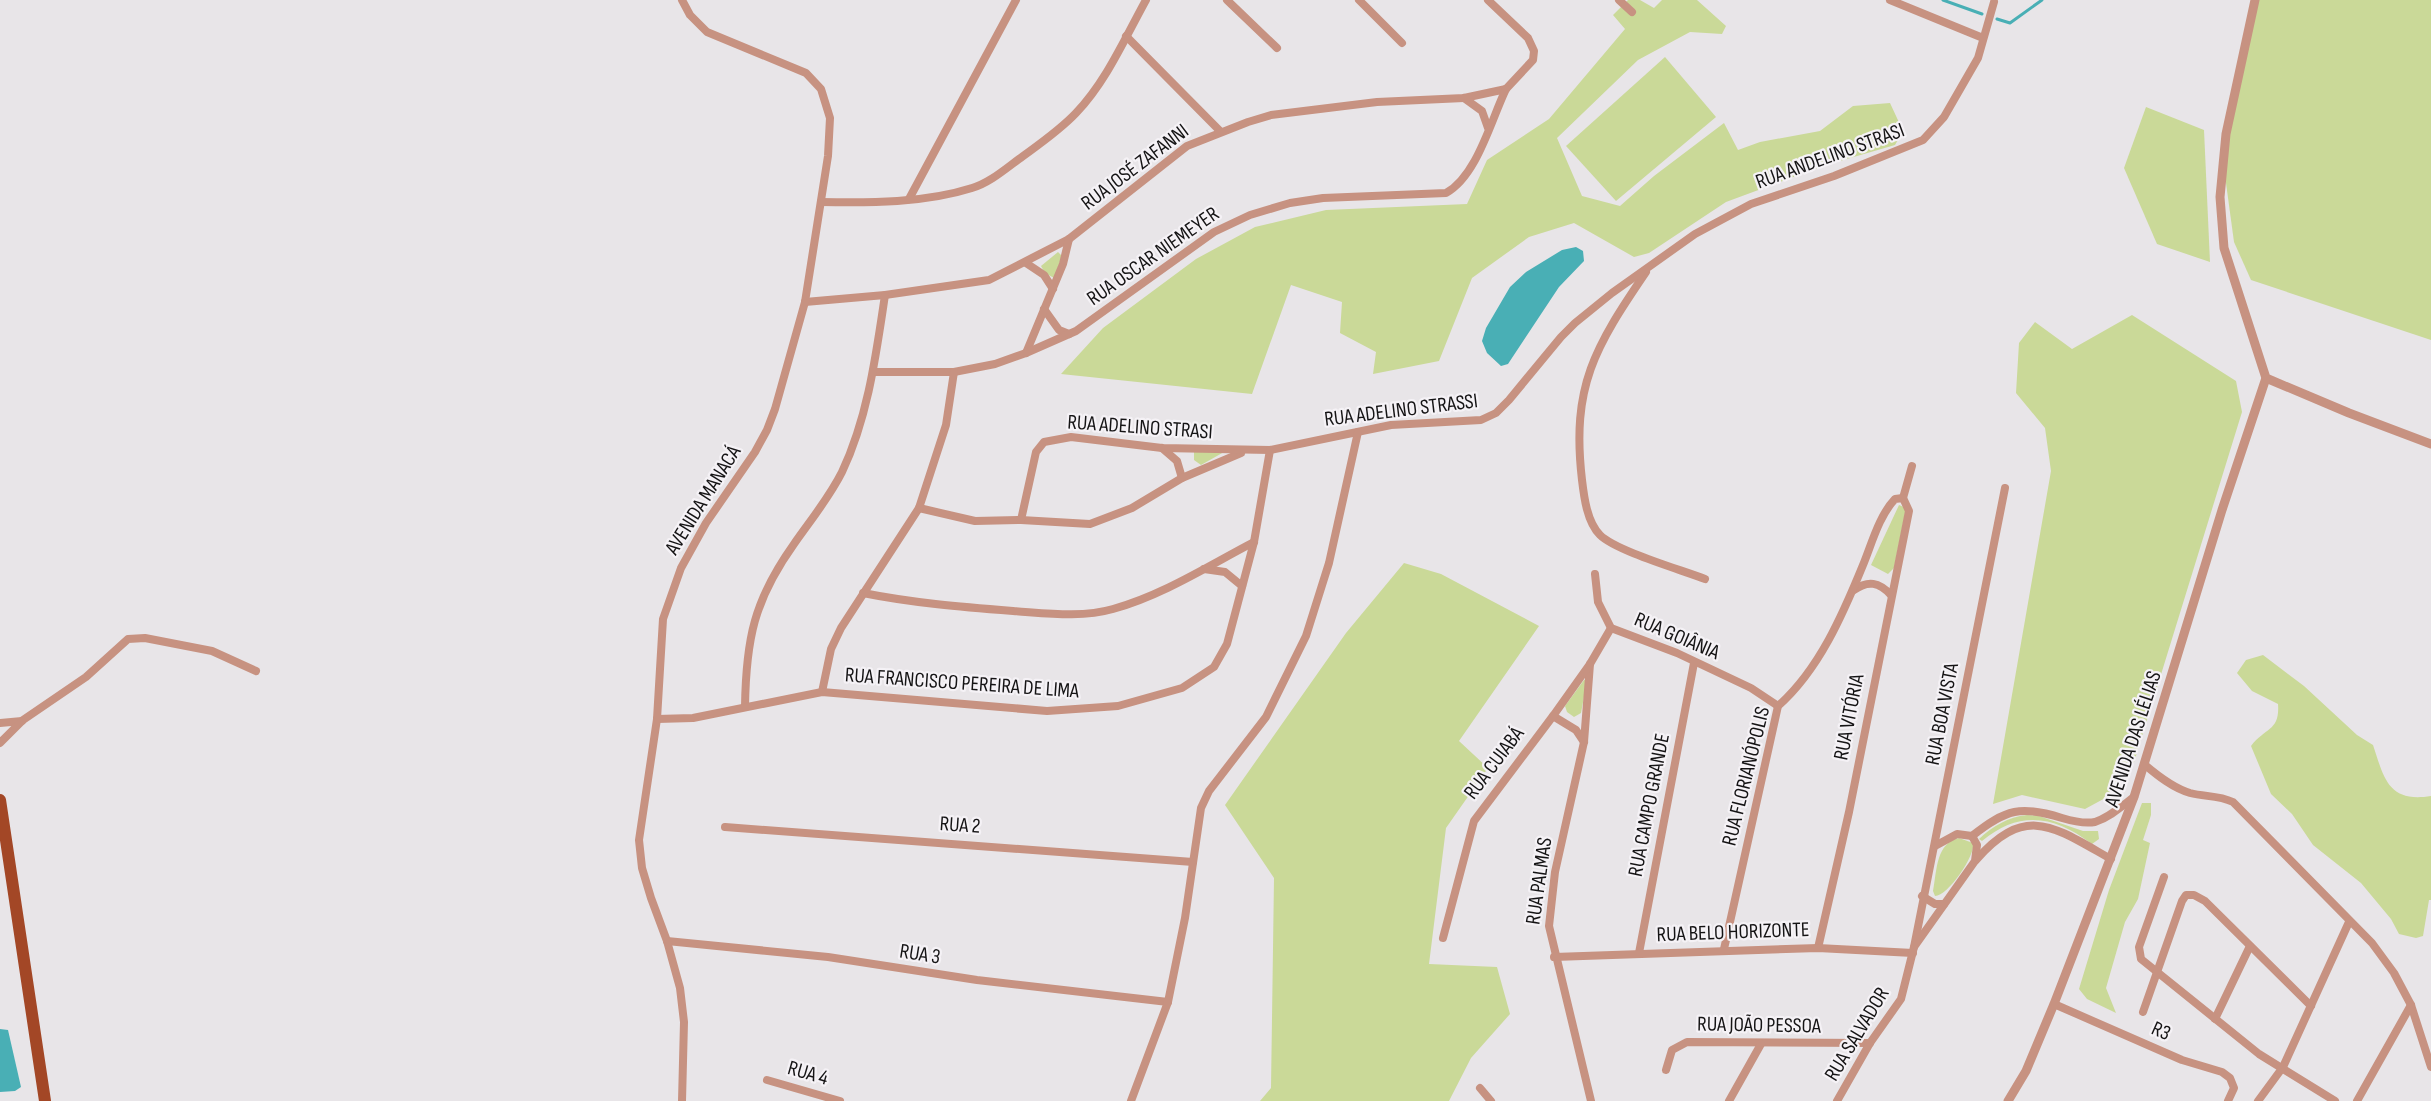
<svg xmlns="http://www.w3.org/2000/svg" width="2431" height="1101" viewBox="0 0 2431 1101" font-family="'Sofia Sans Condensed',sans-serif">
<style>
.green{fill:#cad998}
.water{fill:#49afb5}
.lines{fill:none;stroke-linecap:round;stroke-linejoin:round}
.stream{stroke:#49afb5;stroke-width:3}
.minor{stroke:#c79281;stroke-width:8}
.tertiary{stroke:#c79281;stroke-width:9}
.primary{stroke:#a34726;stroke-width:12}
.labels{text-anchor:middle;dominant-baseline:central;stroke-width:4.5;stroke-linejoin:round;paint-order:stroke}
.street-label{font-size:21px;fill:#151415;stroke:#f5f2f6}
</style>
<rect width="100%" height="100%" fill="#e8e5e8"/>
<!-- green -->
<g class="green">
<path d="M 1628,0 L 1640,0 L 1654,8 L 1662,0 L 1697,0 L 1726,26 L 1722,34 L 1690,32 L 1638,60 L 1557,138 L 1582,196 L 1620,206 L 1654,176 L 1724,123 L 1738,150 L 1760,142 L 1820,131 L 1853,106 L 1890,103 L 1903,131 L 1895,145 L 1826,165 L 1726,202 L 1649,253 L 1634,257 L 1574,223 L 1529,237 L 1472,278 L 1439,361 L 1373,374 L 1376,352 L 1340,333 L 1342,302 L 1291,285 L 1252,394 L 1061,374 L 1103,328 L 1196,259 L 1255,227 L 1326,210 L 1467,204 L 1487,160 L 1549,119 L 1625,29 L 1613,15 Z"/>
<path d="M 2255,0 L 2431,0 L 2431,340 L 2251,280 L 2234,242 L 2223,161 Z"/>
<path d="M 1665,57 L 1716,117 L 1616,201 L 1566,146 Z"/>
<path d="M 2146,107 L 2204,130 L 2210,262 L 2157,244 L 2124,168 Z"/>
<path d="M 1058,252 L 1062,256 L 1054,278 L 1045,273 L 1041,266 Z"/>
<path d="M 2132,315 L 2236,381 L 2242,412 L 2134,762 L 2109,796 L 2085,809 L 2022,795 L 1993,804 L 2051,471 L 2045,428 L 2016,393 L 2019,343 L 2035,322 L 2072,349 Z"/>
<path d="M 1194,450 L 1224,452 L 1201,465 L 1194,460 Z"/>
<path d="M 1899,505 L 1906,508 L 1894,568 L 1888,574 L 1871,565 Z"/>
<path d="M 1404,563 L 1441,574 L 1539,626 L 1459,741 L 1488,768 L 1446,828 L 1429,964 L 1497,967 L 1510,1014 L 1471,1058 L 1449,1101 L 1260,1101 L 1271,1088 L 1274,878 L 1225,805 L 1346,633 Z"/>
<path d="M 2263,655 L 2304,686 L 2357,735 L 2373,745 C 2384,778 2388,803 2431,796 L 2431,900 L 2429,900 L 2423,936 L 2416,938 L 2399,934 L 2391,919 L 2361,883 L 2313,845 L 2292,814 L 2271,794 L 2251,746 C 2266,727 2280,731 2278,704 L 2252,691 L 2237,673 L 2246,660 Z"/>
<path d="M 1584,680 L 1587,680 L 1581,713 L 1574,717 L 1567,712 L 1565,706 Z"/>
<path d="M 2142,803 L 2151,803 L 2151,815 L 2143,840 L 2150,843 L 2138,899 L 2125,922 L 2106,988 L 2116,1013 L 2087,999 L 2079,989 L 2109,890 Z"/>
<path d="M 2027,815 L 2039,816 L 2083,831 L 2098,831 L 2099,839 L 2092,844 C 2054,815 2019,810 1982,841 L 1979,839 C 1993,826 2008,817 2027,815 Z"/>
<path d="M 1959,838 L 1973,843 C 1976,855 1948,896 1935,896 L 1933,891 C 1937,870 1936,843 1959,838 Z"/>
</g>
<!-- water -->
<g class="water">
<path d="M 1576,247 L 1583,251 L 1584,261 L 1559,287 L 1508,364 L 1501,366 L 1487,353 L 1482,341 L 1486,328 L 1510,287 L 1526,272 L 1562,250 Z"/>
<path d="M 0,1029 L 8,1030 L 21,1087 L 15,1091 L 0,1092 Z"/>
</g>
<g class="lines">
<!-- stream -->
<g class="stream">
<path d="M 1943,0 L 1982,14"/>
<path d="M 1997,19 L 2010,23 L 2042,0"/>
</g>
<!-- minor -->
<g class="minor">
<path d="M 1227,0 L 1277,48"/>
<path d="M 1359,0 L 1402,43"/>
<path d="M 1619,0 L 1632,12"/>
<path d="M 1890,0 L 1983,38"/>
<path d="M 1126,36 L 1220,131"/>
<path d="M 1464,98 L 1482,111 L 1488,128"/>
<path d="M 909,199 L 1016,0"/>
<path d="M 821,202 C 870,203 925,203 972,188 C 989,183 1004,170 1019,159 C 1038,145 1059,131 1076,113 C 1106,82 1125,38 1146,0"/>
<path d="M 1026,263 L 1044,275 L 1053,289"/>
<path d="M 1646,272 C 1595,347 1571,386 1582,480 C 1584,497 1587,522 1600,535 C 1616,551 1682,570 1705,579"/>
<path d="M 805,302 L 885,295 L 989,280 L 1069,239 L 1187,146 L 1248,122 L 1271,115 L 1377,102 L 1464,98 L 1506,89 L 1533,60 L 1534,51 L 1528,38 L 1488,0"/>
<path d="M 1044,309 L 1059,330 L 1069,334"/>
<path d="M 1026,353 L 1063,264 L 1069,239"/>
<path d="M 873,372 L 954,372 L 995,364 L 1026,353 L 1076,331 L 1214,232 L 1250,215 L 1290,203 L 1323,198 L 1446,193 C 1477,176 1491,120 1506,89"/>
<path d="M 1162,448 L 1177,461 L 1182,478"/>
<path d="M 1903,498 L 1912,466"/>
<path d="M 919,508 L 975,521 L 1021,520 L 1090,524 L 1132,508 L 1182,478 L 1241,453"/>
<path d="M 1021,520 L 1036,452 L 1044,442 L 1071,437 L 1162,448 L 1270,450 L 1391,425 L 1481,420 L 1496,413 L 1509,400 L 1561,337 L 1575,323 L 1612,293 L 1695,234 L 1751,204 L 1834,176 L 1923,140 L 1944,117 L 1978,58 L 1994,2"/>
<path d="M 1204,569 L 1225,572 L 1242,586"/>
<path d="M 1595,574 L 1598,602 L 1611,628 L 1677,653 L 1751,688 L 1778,706"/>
<path d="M 1854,590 C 1868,580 1879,582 1891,595"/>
<path d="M 863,593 C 913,603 962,607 1013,611 C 1045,613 1082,618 1113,609 C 1163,595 1208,566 1254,542"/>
<path d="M 1590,664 L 1584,742 L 1555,872 L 1549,926 L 1591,1101"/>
<path d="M 822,692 L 831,649 L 841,628 L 919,508 L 946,425 L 954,372"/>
<path d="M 745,707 C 746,639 754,600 794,544 C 810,521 829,498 842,472 C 868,417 876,355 885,295"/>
<path d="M 1553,716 L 1576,730 L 1584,742"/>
<path d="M 657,719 L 693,718 L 822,692 L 1047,711 L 1118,706 L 1182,688 L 1214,667 L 1227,644 L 1254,542 L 1270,450"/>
<path d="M 0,723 L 22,721"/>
<path d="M 0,743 L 23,720 L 86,677 L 128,639 L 145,638 L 212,651 L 256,671"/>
<path d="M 2145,765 C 2158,776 2173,788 2190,793 C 2205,797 2218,795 2233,802 L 2372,943 L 2394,973 L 2411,1005 L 2431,1067"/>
<path d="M 725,827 L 1193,862"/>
<path d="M 1972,836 C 2006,809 2021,805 2062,818 C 2072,821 2084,824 2095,822 C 2110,817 2122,806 2134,797"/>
<path d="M 1935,846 L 1957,834 L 1972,836"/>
<path d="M 1976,860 C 2026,803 2054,827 2111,859"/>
<path d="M 2164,877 L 2139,947 L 2141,959 L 2259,1054 L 2335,1101"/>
<path d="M 1922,896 L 1935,904 L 1944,904"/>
<path d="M 1443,938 L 1474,821 L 1553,716 L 1590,664 L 1611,628"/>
<path d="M 667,941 L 828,957 L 977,980 L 1168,1002"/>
<path d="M 1914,947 L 2005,488"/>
<path d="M 1724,949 L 1778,706 C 1819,670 1843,614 1863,565 C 1872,543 1879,516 1895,499 L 1903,498 L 1909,511 L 1849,812 L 1818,948"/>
<path d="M 1639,953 L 1694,663"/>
<path d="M 1554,957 L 1818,948 L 1913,953"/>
<path d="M 2054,1004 L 2182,1060 L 2222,1072 L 2230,1078 L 2234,1088 L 2228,1101"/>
<path d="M 2143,1012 L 2182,901 L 2186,895 L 2194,895 L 2205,901 L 2311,1006"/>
<path d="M 2215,1019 L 2250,946"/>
<path d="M 1666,1070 L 1672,1050 L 1687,1042 L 1870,1043"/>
<path d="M 767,1080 L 840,1101"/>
<path d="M 1480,1088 L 1491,1101"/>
<path d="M 682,1101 L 684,1022 L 680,988 L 667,941 L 651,898 L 642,868 L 639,840 L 657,719 L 663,619 L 681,568 L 706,523 L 755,452 L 767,430 L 775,409 L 805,302 L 828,156 L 830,118 L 821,89 L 806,73 L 707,32 L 690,15 L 682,0"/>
<path d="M 1131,1101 L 1168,1002 L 1185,918 L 1201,808 L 1209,791 L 1266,717 L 1306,636 L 1329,563 L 1358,432"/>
<path d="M 1729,1101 L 1761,1044"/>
<path d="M 1837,1101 L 1870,1043 L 1901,999 L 1914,947 L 1975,861 L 1977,845 L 1972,836"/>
<path d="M 2258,1101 L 2283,1067 L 2349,922"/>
<path d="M 2357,1101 L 2411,1005"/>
</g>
<!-- tertiary -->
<g class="tertiary">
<path d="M 2255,0 L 2226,134 L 2220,197 L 2224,248 L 2266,378 L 2349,413 L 2431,444"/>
<path d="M 2008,1101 L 2026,1071 L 2054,1004 L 2134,797 L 2222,510 L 2266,378"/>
</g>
<!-- primary -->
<path class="primary" d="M 0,800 L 45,1101"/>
</g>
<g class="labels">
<!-- street labels -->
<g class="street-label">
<text transform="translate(1830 156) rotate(-20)">RUA ANDELINO STRASI</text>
<text transform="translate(1135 167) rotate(-37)">RUA JOSÉ ZAFANNI</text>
<text transform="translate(1153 256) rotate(-35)">RUA OSCAR NIEMEYER</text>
<text transform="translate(1401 410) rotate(-7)">RUA ADELINO STRASSI</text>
<text transform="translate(1140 427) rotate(4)">RUA ADELINO STRASI</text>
<text transform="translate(703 500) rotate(-58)">AVENIDA MANACÁ</text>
<text transform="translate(1677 636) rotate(23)">RUA GOIÂNIA</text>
<text transform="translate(962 683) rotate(4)">RUA FRANCISCO PEREIRA DE LIMA</text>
<text transform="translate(1942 714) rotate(-79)">RUA BOA VISTA</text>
<text transform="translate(1849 717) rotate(-79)">RUA VITÓRIA</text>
<text transform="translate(2133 739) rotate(-72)">AVENIDA DAS LÉLIAS</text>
<text transform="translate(1494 763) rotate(-53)">RUA CUIABÁ</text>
<text transform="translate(1746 776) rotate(-76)">RUA FLORIANÓPOLIS</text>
<text transform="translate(1649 805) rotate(-79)">RUA CAMPO GRANDE</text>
<text transform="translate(960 825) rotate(4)">RUA 2</text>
<text transform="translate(1539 881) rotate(-82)">RUA PALMAS</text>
<text transform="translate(1733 932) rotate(-2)">RUA BELO HORIZONTE</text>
<text transform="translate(920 954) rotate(9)">RUA 3</text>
<text transform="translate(1759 1025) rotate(1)">RUA JOÃO PESSOA</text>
<text transform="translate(2161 1031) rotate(24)">R3</text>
<text transform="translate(1857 1034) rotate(-59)">RUA SALVADOR</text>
<text transform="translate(808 1073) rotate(16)">RUA 4</text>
</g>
</g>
</svg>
